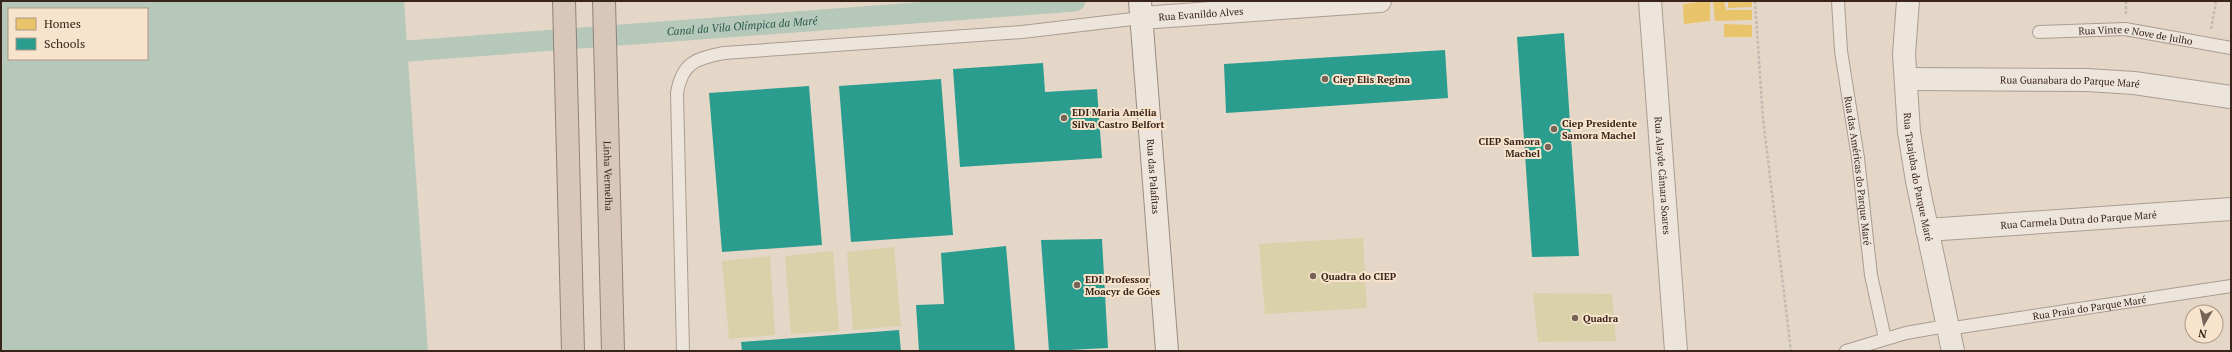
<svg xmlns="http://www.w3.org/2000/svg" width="2232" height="352" viewBox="0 0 2232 352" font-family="'PT Serif',serif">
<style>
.green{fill:#d9d1a9}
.water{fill:#b5c8b9;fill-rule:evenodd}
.homes{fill:#e9c46a}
.schools{fill:#2a9d8f}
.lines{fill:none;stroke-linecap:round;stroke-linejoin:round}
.canal{stroke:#b5c8b9;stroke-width:21}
.lane-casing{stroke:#a99d92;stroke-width:14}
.street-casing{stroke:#a99d92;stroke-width:24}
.secondary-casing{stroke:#998c82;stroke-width:24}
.highway-casing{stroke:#8f8279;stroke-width:24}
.path{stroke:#c4bab2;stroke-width:2.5;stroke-dasharray:3 2;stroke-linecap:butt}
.lane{stroke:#ede4db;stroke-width:12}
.street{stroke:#ede4db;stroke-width:22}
.secondary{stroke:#ede4db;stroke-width:22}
.highway{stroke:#d8c7b9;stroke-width:22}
.poi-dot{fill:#756357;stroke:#f8e4cc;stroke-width:1.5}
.labels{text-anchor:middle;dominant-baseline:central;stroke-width:4;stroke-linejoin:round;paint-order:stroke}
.street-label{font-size:10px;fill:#38241a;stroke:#f8e4cc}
.poi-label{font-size:10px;font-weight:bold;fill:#38241a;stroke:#f8e4cc;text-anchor:start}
.water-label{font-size:11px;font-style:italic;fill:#28594e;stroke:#f8e4cc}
</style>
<rect width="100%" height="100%" fill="#e5d7c8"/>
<!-- green -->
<g class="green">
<path d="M 1363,238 L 1367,308 L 1265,314 L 1259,244 Z"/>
<path d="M 894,247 L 901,326 L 853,330 L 847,252 Z"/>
<path d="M 833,251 L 839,331 L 791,334 L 785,256 Z"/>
<path d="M 770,256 L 775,335 L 729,339 L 722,261 Z"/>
<path d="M 1533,293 L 1612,294 L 1616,341 L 1538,342 Z"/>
</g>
<!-- water -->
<path class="water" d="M 1,1 L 404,1 L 428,351 L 1,351 ZM 9,9 L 147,9 L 147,59 L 9,59 Z"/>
<!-- homes -->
<g class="homes">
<path d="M 1710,1 L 1710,21 L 1684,24 L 1683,4 Z"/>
<path d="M 1713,1 L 1724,1 L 1726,10 L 1752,10 L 1752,20 L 1715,21 Z"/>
<path d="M 1728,1 L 1752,1 L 1752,7 L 1728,8 Z"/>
<path d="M 1724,24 L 1752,25 L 1752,37 L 1724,37 Z"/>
</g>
<!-- schools -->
<g class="schools">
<path d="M 1564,33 L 1579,256 L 1532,257 L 1517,37 Z"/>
<path d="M 1445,50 L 1448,98 L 1226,113 L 1224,64 Z"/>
<path d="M 1043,63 L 1045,92 L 1097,89 L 1102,158 L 960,167 L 953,69 Z"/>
<path d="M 941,79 L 953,235 L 851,242 L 839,86 Z"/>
<path d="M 809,86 L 822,245 L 722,252 L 709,93 Z"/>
<path d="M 1102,239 L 1108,348 L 1049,351 L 1041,240 Z"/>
<path d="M 1006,246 L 1015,351 L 919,351 L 916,305 L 944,304 L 941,253 Z"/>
<path d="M 899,330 L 901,351 L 742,351 L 741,342 Z"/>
</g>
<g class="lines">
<!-- canal -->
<path class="canal" id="s1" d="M 408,51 L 1075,1"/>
<!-- lane casing -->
<g class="lane-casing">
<g id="lane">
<path id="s2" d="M 1838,1 L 1841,51 L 1858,158 L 1871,275 L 1885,339"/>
<path id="s3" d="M 2039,32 L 2125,29 L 2231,48"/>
<path id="s4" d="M 1947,329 L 2231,286"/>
<path d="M 683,351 L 677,93 C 682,63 696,58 724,53 L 1022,32 L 1141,18"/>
<path d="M 1846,351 L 1906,333 L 1946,326"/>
</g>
</g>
<!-- street casing -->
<g class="street-casing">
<g id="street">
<path id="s5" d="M 1650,1 L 1676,351"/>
<path id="s6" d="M 1908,1 L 1904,54 L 1909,132 L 1917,181 L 1953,351"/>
<path id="s7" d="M 1141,18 L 1380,1"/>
<path id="s8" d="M 1907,79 L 2087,80 L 2134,83 L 2231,97"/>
<path id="s9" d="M 1927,230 L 2231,209"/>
</g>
</g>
<!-- secondary casing -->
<g class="secondary-casing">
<g id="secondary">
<path id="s10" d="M 1140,1 L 1167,351"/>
</g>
</g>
<!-- highway casing -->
<g class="highway-casing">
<g id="highway">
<path d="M 564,1 L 573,351"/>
<path id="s11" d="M 604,1 L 613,351"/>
</g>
</g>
<!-- path -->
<g class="path">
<path d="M 1755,1 L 1763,119 L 1791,351"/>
<path d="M 2126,14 L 2126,1"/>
<path d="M 2211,29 L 2216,1"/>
</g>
<!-- lane -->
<use href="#lane" class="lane"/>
<!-- street -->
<use href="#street" class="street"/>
<!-- secondary -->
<use href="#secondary" class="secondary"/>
<!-- highway -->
<use href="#highway" class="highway"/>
</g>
<!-- markers -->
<g class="poi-dot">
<circle cx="1325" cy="79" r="4"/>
<circle cx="1064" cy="118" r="4"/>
<circle cx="1554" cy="129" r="4"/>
<circle cx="1548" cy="147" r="4"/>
<circle cx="1313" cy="276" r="4"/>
<circle cx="1077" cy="285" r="4"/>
<circle cx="1575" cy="318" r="4"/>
</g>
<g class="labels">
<!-- street labels -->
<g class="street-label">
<text stroke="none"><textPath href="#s7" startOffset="60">Rua Evanildo Alves</textPath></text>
<text stroke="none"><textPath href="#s3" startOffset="97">Rua Vinte e Nove de Julho</textPath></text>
<text stroke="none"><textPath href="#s8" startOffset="163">Rua Guanabara do Parque Maré</textPath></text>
<text stroke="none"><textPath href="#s2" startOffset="171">Rua das Américas do Parque Maré</textPath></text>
<text stroke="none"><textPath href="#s11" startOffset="175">Linha Vermelha</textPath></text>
<text stroke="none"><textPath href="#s10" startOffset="176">Rua das Palafitas</textPath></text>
<text stroke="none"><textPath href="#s5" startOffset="175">Rua Alayde Câmara Soares</textPath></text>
<text stroke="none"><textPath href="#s6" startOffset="177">Rua Tatajuba do Parque Maré</textPath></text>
<text stroke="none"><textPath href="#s9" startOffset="152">Rua Carmela Dutra do Parque Maré</textPath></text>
<text stroke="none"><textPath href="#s4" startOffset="144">Rua Praia do Parque Maré</textPath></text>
</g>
<!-- poi labels -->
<g class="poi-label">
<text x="1333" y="79">Ciep Elis Regina</text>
<text x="1072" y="112">EDI Maria Amélia<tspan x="1072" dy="12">Silva Castro Belfort</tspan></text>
<text x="1562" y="123">Ciep Presidente<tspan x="1562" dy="12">Samora Machel</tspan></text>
<text x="1540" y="141" text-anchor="end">CIEP Samora<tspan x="1540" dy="12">Machel</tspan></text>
<text x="1321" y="276">Quadra do CIEP</text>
<text x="1085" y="279">EDI Professor<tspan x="1085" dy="12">Moacyr de Góes</tspan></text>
<text x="1583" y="318">Quadra</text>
</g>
<!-- water labels -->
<g class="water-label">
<text stroke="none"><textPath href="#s1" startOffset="335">Canal da Vila Olímpica da Maré</textPath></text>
</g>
</g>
<!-- border -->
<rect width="2232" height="352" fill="none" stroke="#38241a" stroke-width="4"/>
<!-- legend -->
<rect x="8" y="8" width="140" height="52" fill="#f8e4cc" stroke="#ab9785"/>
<rect x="16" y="18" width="20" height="12" fill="#e9c46a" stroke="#ab9785"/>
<text x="44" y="28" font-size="12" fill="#38241a">Homes</text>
<rect x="16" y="38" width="20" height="12" fill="#2a9d8f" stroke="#ab9785"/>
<text x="44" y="48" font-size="12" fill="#38241a">Schools</text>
<!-- north arrow -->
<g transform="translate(2204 324) rotate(189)"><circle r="19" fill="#f8e4cc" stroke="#ab9785"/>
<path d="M0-3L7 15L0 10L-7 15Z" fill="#756357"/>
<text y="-6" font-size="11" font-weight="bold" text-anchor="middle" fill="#38241a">N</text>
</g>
</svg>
